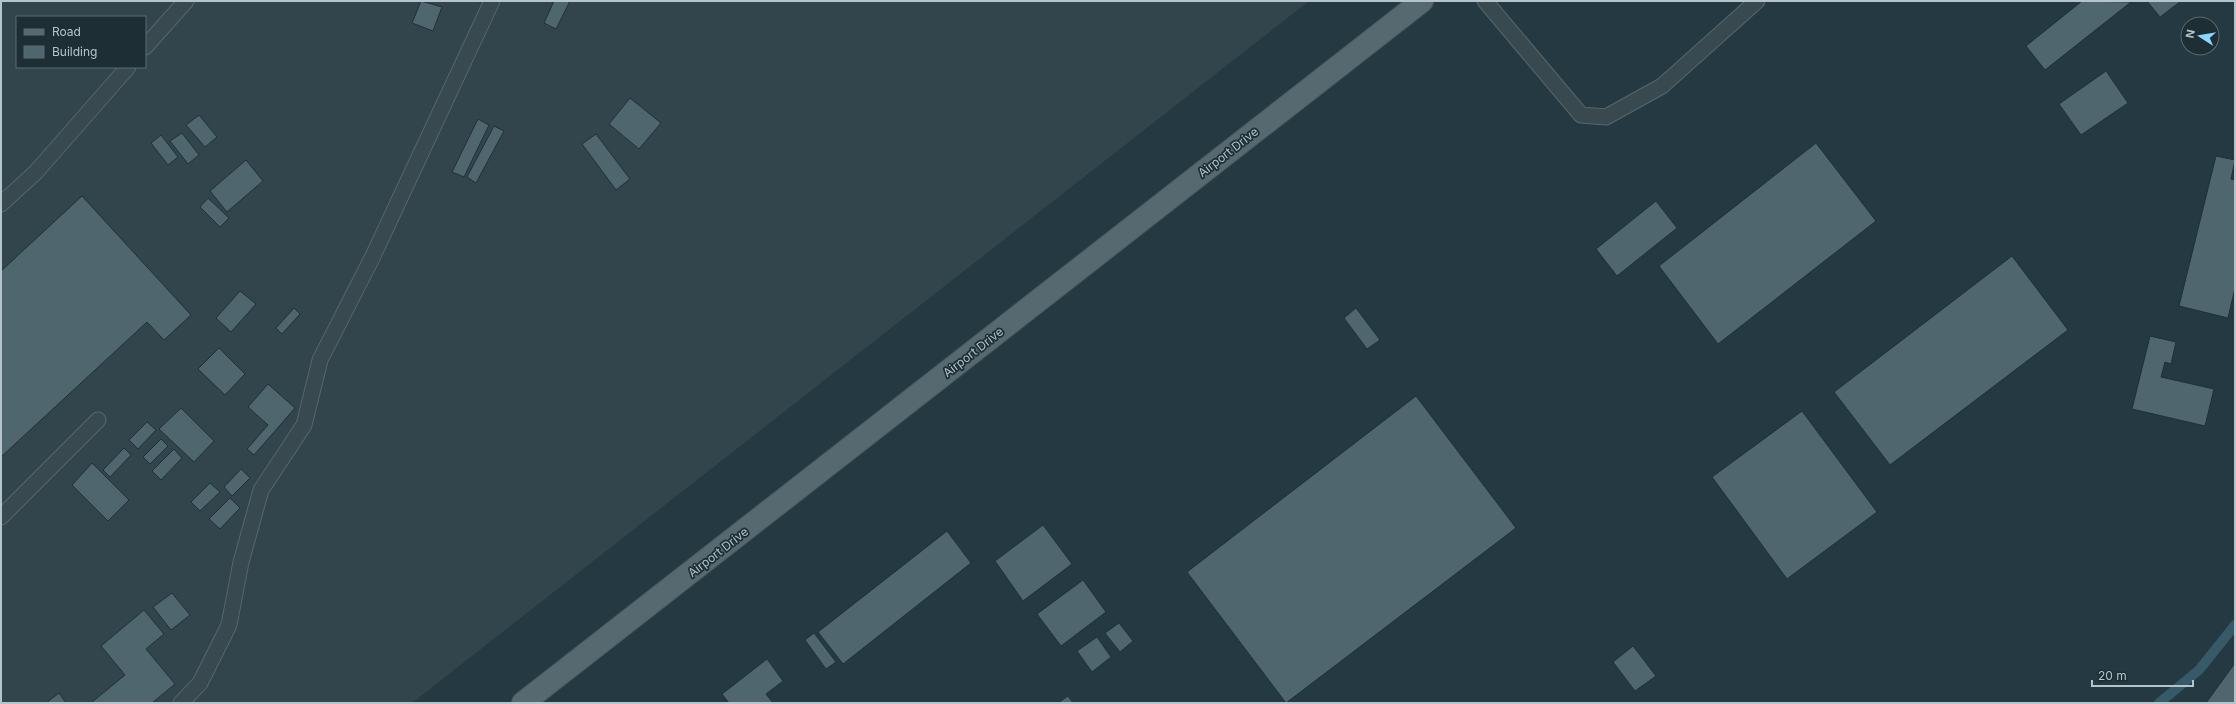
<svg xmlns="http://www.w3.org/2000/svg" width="2236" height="704" viewBox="0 0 2236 704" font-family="Inter,sans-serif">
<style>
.airport{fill:#32454d;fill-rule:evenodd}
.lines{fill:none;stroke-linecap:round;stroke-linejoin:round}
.stream{stroke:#375a68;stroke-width:10}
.building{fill:#4f666e;stroke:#1f3037}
.service-casing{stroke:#56676e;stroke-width:17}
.primary-casing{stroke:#45555c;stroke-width:24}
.service{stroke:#384950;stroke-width:15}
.primary{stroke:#566970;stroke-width:22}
.labels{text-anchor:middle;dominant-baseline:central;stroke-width:3.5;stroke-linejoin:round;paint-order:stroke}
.street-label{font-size:12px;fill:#b5c4cb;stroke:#1d2e35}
</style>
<rect width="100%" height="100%" fill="#243941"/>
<!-- airport -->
<path class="airport" d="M 1,1 L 1309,1 L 412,703 L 1,703 ZM 17,17 L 145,17 L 145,67 L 17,67 Z"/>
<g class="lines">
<!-- stream -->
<path class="stream" d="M 2159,703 L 2199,670 L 2235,625"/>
</g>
<!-- building -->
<g class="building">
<path d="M 421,1 L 442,7 L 433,31 L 412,23 Z"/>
<path d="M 554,1 L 570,1 L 556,29 L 544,23 Z"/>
<path d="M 2082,1 L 2131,2 L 2045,70 L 2026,46 Z"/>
<path d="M 2147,1 L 2181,1 L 2160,17 Z"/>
<path d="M 2106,71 L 2128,103 L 2081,135 L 2059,104 Z"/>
<path d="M 630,98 L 661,123 L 639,149 L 609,124 Z"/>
<path d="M 199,115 L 217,137 L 205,147 L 186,125 Z"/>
<path d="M 478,119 L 489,125 L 464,177 L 452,172 Z"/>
<path d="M 494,126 L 504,131 L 476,183 L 467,177 Z"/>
<path d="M 182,133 L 199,155 L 188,164 L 170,141 Z"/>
<path d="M 596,134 L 630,179 L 616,190 L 582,144 Z"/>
<path d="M 161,135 L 178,157 L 168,165 L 151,143 Z"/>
<path d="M 1816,143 L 1876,221 L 1718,344 L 1659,266 Z"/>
<path d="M 2216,156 L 2235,160 L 2231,179 L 2235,180 L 2235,288 L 2228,318 L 2179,306 Z"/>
<path d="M 246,160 L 263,181 L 227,212 L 210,191 Z"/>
<path d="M 82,196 L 191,315 L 164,340 L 147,322 L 1,457 L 1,271 Z"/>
<path d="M 208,198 L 229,218 L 220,227 L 200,207 Z"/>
<path d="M 1656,201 L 1677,228 L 1617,276 L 1596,249 Z"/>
<path d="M 2012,256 L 2068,330 L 1890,465 L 1834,392 Z"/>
<path d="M 240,291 L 256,304 L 231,332 L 216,318 Z"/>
<path d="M 294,308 L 300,314 L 282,334 L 276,328 Z"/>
<path d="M 1356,308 L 1380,340 L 1367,349 L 1344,318 Z"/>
<path d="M 2150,336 L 2176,342 L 2171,364 L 2165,362 L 2161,377 L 2214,389 L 2205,426 L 2132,409 Z"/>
<path d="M 219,348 L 245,374 L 225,395 L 198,369 Z"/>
<path d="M 268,384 L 295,408 L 254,455 L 247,449 L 268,425 L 248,407 Z"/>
<path d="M 1416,396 L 1516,528 L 1286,703 L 1187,572 Z"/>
<path d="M 181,408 L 214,441 L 194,462 L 159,429 Z"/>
<path d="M 1802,411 L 1877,512 L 1787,579 L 1712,477 Z"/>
<path d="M 147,422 L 156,430 L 138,449 L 129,440 Z"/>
<path d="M 161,439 L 168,446 L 150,464 L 143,457 Z"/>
<path d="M 124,448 L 131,455 L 110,477 L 103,470 Z"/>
<path d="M 174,449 L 182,458 L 161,480 L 152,471 Z"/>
<path d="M 92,463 L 129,500 L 108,521 L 72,485 Z"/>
<path d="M 241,469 L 250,478 L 232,496 L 224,487 Z"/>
<path d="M 210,483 L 220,492 L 200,511 L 191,502 Z"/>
<path d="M 230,498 L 240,508 L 220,529 L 209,519 Z"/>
<path d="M 1043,525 L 1072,564 L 1023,601 L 995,561 Z"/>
<path d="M 947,531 L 971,563 L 843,664 L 818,632 Z"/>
<path d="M 1083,580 L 1106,612 L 1061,646 L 1037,614 Z"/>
<path d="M 172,593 L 190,615 L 171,630 L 153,607 Z"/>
<path d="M 144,610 L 164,634 L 146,649 L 175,684 L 152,703 L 91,703 L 125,675 L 101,646 Z"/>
<path d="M 1119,623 L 1133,641 L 1120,652 L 1105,633 Z"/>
<path d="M 814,633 L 836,662 L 826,669 L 805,640 Z"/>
<path d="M 1097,637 L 1111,657 L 1092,672 L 1077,651 Z"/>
<path d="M 1633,646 L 1656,676 L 1635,691 L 1613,662 Z"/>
<path d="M 767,659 L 783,681 L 766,694 L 773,703 L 729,703 L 722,694 Z"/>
<path d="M 2235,663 L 2235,703 L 2206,703 Z"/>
<path d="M 59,693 L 66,703 L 46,703 Z"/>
<path d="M 1068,696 L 1073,703 L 1058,703 Z"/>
</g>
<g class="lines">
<!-- service casing -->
<g class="service-casing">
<g id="service">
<path d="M 1485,1 L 1581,115 L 1606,117 L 1662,86 L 1757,1"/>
<path d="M 145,47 L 186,1"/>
<path d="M 1,204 L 36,172 L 128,67"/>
<path d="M 1,517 L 98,420"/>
<path d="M 181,703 L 200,683 L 229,625 L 241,562 L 261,490 L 304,425 L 320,360 L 373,256 L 492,1"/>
</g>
</g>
<!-- primary casing -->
<g class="primary-casing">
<path id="primary" d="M 523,703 L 1422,1"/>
</g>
<!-- service -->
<use href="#service" class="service"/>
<!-- primary -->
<use href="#primary" class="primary"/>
</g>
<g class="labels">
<!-- street labels -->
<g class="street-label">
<text transform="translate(1228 152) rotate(-38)">Airport Drive</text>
<text transform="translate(973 352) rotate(-38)">Airport Drive</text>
<text transform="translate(718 552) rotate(-38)">Airport Drive</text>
</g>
</g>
<!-- border -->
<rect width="2236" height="704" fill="none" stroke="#b5c4cb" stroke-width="4"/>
<!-- legend -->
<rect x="16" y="16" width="130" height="52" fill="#1d2e35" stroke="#5a6a71"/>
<rect x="24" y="29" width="20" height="6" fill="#566970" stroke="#5a6a71"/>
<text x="52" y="36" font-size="12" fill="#b5c4cb">Road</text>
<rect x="24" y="46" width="20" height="12" fill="#4f666e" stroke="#5a6a71"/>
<text x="52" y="56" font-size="12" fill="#b5c4cb">Building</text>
<!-- north arrow -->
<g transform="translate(2200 36) rotate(282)"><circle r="19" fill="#1d2e35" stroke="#5a6a71"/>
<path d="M0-3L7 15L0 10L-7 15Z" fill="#89d7fc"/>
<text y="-6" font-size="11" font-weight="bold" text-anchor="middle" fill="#b5c4cb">N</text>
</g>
<!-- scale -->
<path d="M2092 680v6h101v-6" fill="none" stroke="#b5c4cb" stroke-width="2"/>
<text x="2098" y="680" font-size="12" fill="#b5c4cb" stroke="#1d2e35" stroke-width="3" paint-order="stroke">20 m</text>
</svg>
